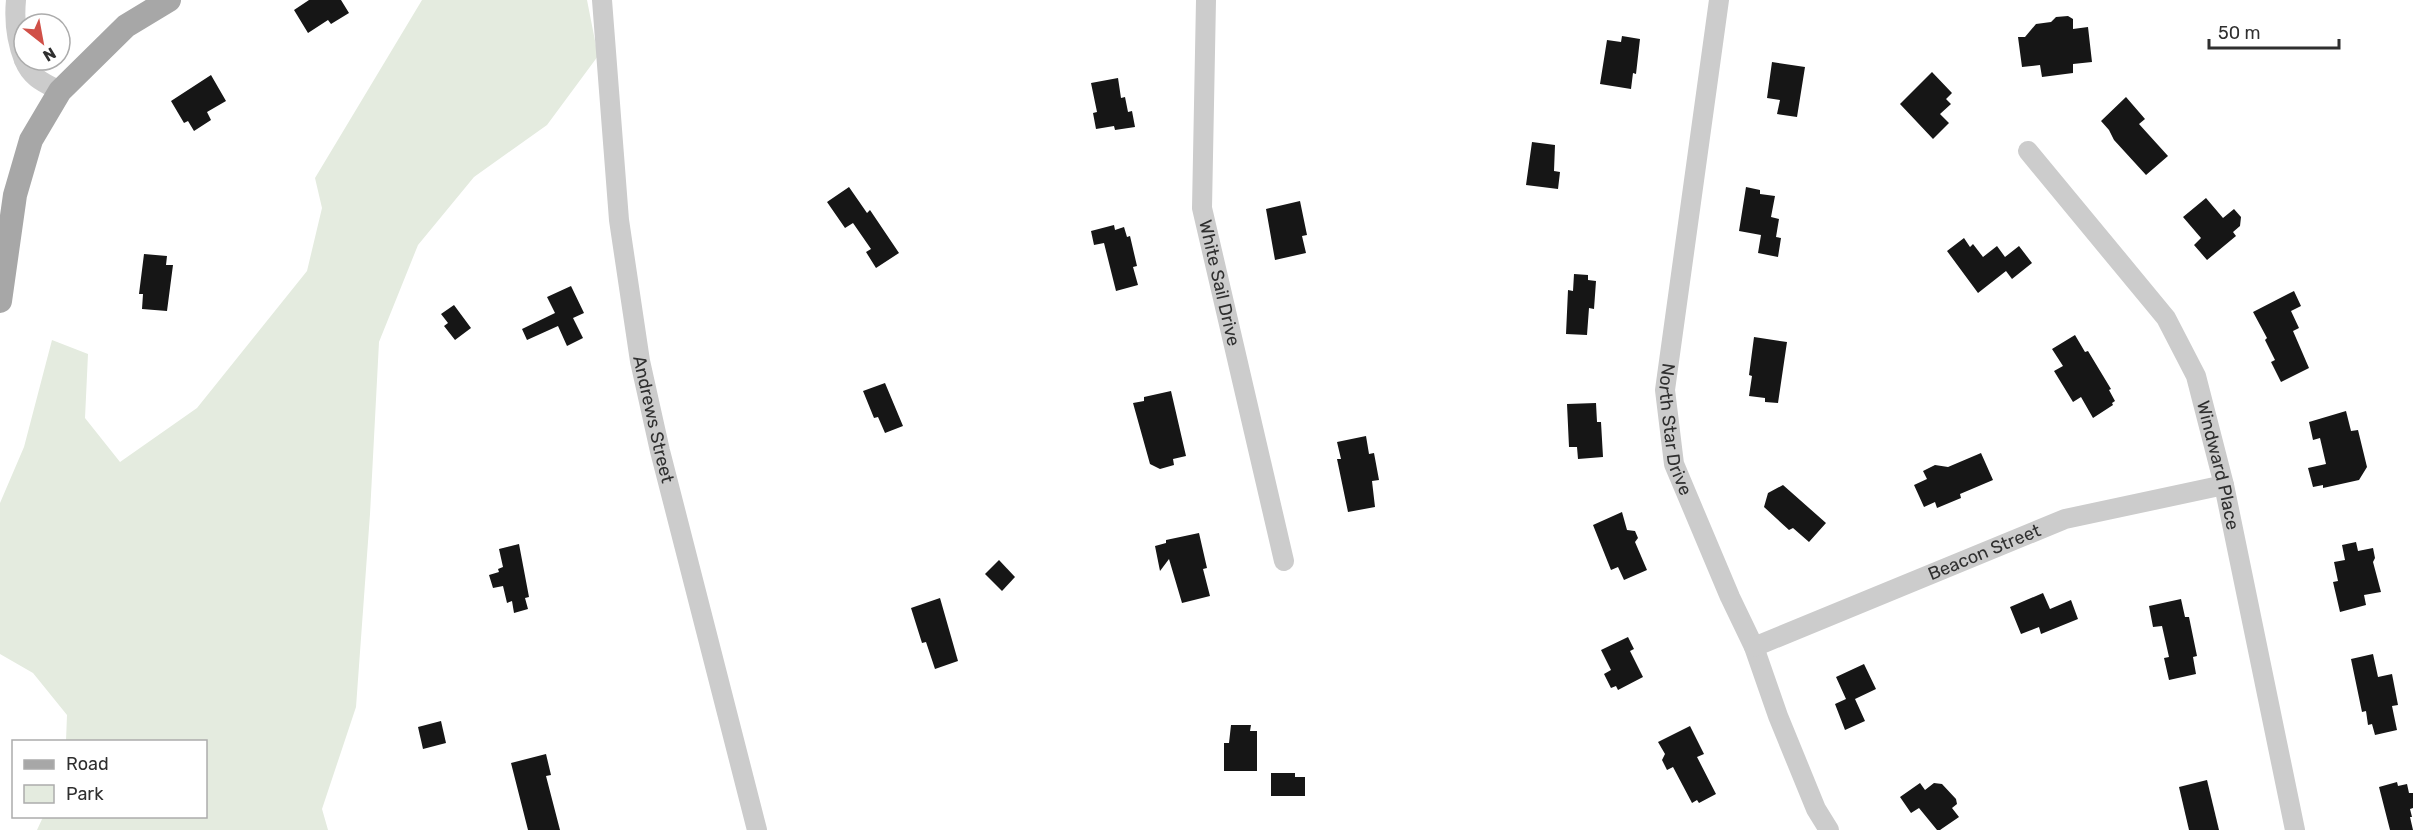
<svg xmlns="http://www.w3.org/2000/svg" width="2413" height="830" viewBox="0 0 2413 830" font-family="Rubik,sans-serif">
<style>
.green{fill:#e4ebdf}
.building{fill:#161616}
.lines{fill:none;stroke-linecap:round;stroke-linejoin:round}
.minor{stroke:#ccc;stroke-width:20}
.major{stroke:#a7a7a7;stroke-width:24}
.labels{text-anchor:middle;dominant-baseline:central;stroke-width:6;stroke-linejoin:round;paint-order:stroke}
.street-label{font-size:18px;fill:#2f2f2f;stroke:#fff}
</style>
<rect width="100%" height="100%" fill="#fff"/>
<!-- green -->
<path class="green" d="M 422,0 L 587,0 L 598,56 L 547,125 L 474,177 L 418,245 L 379,342 L 370,514 L 356,707 L 322,809 L 328,830 L 37,830 L 43,817 L 206,816 L 206,742 L 66,741 L 67,715 L 33,673 L 0,654 L 0,503 L 24,447 L 52,340 L 88,354 L 85,418 L 120,462 L 197,408 L 307,271 L 322,208 L 315,178 Z"/>
<!-- building -->
<g class="building">
<path d="M 309,0 L 341,0 L 349,13 L 331,24 L 328,20 L 308,33 L 294,10 Z"/>
<path d="M 2068,16 L 2073,19 L 2073,29 L 2088,27 L 2092,62 L 2073,64 L 2073,73 L 2042,77 L 2040,65 L 2022,67 L 2018,37 L 2025,37 L 2036,24 L 2051,22 L 2056,17 Z"/>
<path d="M 1622,36 L 1640,39 L 1636,74 L 1633,73 L 1631,89 L 1600,84 L 1607,40 L 1621,42 Z"/>
<path d="M 1772,62 L 1805,67 L 1797,117 L 1777,114 L 1780,100 L 1767,98 Z"/>
<path d="M 1932,72 L 1952,93 L 1946,99 L 1951,104 L 1940,114 L 1949,123 L 1933,139 L 1900,104 Z"/>
<path d="M 211,75 L 226,101 L 207,112 L 211,120 L 194,131 L 188,121 L 184,123 L 171,101 Z"/>
<path d="M 1118,78 L 1121,98 L 1125,97 L 1128,112 L 1132,111 L 1135,127 L 1115,130 L 1114,126 L 1096,129 L 1093,113 L 1097,112 L 1091,83 Z"/>
<path d="M 2126,97 L 2145,119 L 2139,124 L 2168,156 L 2146,175 L 2114,140 L 2109,130 L 2101,121 Z"/>
<path d="M 1532,142 L 1555,145 L 1554,171 L 1560,172 L 1558,189 L 1526,185 Z"/>
<path d="M 849,187 L 867,213 L 870,210 L 899,253 L 876,268 L 866,252 L 871,249 L 853,223 L 845,228 L 827,202 Z"/>
<path d="M 1746,187 L 1760,190 L 1760,194 L 1775,196 L 1771,217 L 1779,219 L 1776,237 L 1781,238 L 1778,257 L 1758,253 L 1761,235 L 1739,231 Z"/>
<path d="M 2206,198 L 2223,218 L 2234,209 L 2241,217 L 2240,226 L 2233,232 L 2236,236 L 2207,260 L 2194,245 L 2201,238 L 2183,217 Z"/>
<path d="M 1300,201 L 1307,235 L 1302,236 L 1306,253 L 1275,260 L 1266,209 Z"/>
<path d="M 1114,225 L 1115,230 L 1124,227 L 1127,237 L 1130,236 L 1137,266 L 1133,267 L 1138,285 L 1116,291 L 1104,243 L 1094,245 L 1091,231 Z"/>
<path d="M 1964,238 L 1970,247 L 1973,244 L 1983,257 L 1997,246 L 2005,257 L 2019,246 L 2032,263 L 2012,279 L 2006,271 L 1978,293 L 1947,251 Z"/>
<path d="M 144,254 L 167,256 L 166,265 L 173,265 L 167,311 L 142,309 L 143,294 L 139,294 Z"/>
<path d="M 1574,274 L 1588,275 L 1588,280 L 1596,281 L 1594,309 L 1589,308 L 1587,335 L 1566,334 L 1568,290 L 1573,291 Z"/>
<path d="M 571,286 L 584,313 L 573,318 L 583,338 L 567,346 L 558,326 L 527,340 L 522,329 L 555,313 L 547,297 Z"/>
<path d="M 2294,291 L 2301,306 L 2291,311 L 2299,328 L 2293,331 L 2309,368 L 2281,382 L 2271,362 L 2275,360 L 2265,340 L 2267,338 L 2253,312 Z"/>
<path d="M 454,305 L 471,328 L 455,340 L 444,326 L 448,323 L 441,314 Z"/>
<path d="M 2075,335 L 2085,352 L 2088,351 L 2111,389 L 2109,390 L 2115,401 L 2112,403 L 2113,405 L 2093,418 L 2081,397 L 2073,402 L 2054,371 L 2063,366 L 2052,349 Z"/>
<path d="M 1754,337 L 1787,342 L 1778,403 L 1765,402 L 1765,398 L 1749,396 L 1752,376 L 1749,375 Z"/>
<path d="M 885,383 L 903,426 L 885,433 L 878,417 L 874,418 L 863,391 Z"/>
<path d="M 1171,391 L 1186,456 L 1173,459 L 1174,465 L 1160,469 L 1150,464 L 1133,403 L 1144,401 L 1144,397 Z"/>
<path d="M 1596,403 L 1597,422 L 1601,422 L 1603,457 L 1578,459 L 1577,447 L 1569,447 L 1567,404 Z"/>
<path d="M 2346,411 L 2351,431 L 2358,430 L 2367,467 L 2359,480 L 2323,488 L 2323,485 L 2313,487 L 2308,468 L 2326,464 L 2320,438 L 2313,440 L 2309,422 Z"/>
<path d="M 1366,436 L 1369,454 L 1374,453 L 1379,480 L 1372,481 L 1375,507 L 1348,512 L 1337,459 L 1341,459 L 1337,442 Z"/>
<path d="M 1981,453 L 1993,480 L 1960,494 L 1961,498 L 1937,508 L 1935,502 L 1924,507 L 1914,485 L 1927,479 L 1923,471 L 1935,465 L 1948,467 Z"/>
<path d="M 1783,485 L 1826,523 L 1809,542 L 1793,528 L 1789,530 L 1764,507 L 1768,493 Z"/>
<path d="M 1622,512 L 1627,530 L 1635,531 L 1638,538 L 1635,542 L 1647,570 L 1624,580 L 1618,567 L 1611,570 L 1593,525 Z"/>
<path d="M 1199,533 L 1207,568 L 1203,569 L 1210,596 L 1182,603 L 1169,559 L 1160,571 L 1155,546 L 1166,543 L 1166,540 Z"/>
<path d="M 2356,542 L 2358,551 L 2373,548 L 2375,558 L 2373,562 L 2381,592 L 2364,595 L 2366,605 L 2340,612 L 2333,582 L 2338,581 L 2334,562 L 2345,560 L 2342,545 Z"/>
<path d="M 519,544 L 529,597 L 525,598 L 528,609 L 514,613 L 512,601 L 507,603 L 503,586 L 493,588 L 489,575 L 499,572 L 498,569 L 503,567 L 499,549 Z"/>
<path d="M 999,560 L 1015,577 L 1002,591 L 985,574 Z"/>
<path d="M 2043,593 L 2050,609 L 2071,600 L 2078,619 L 2041,634 L 2039,627 L 2021,634 L 2010,607 Z"/>
<path d="M 940,598 L 958,661 L 935,669 L 926,642 L 922,643 L 911,608 Z"/>
<path d="M 2181,599 L 2185,617 L 2189,617 L 2197,656 L 2193,657 L 2196,674 L 2169,680 L 2164,658 L 2169,657 L 2162,626 L 2153,627 L 2149,606 Z"/>
<path d="M 1628,637 L 1634,649 L 1630,651 L 1643,677 L 1618,690 L 1616,686 L 1611,688 L 1604,674 L 1611,670 L 1601,650 Z"/>
<path d="M 2373,654 L 2378,677 L 2392,674 L 2398,705 L 2392,706 L 2397,730 L 2375,735 L 2372,724 L 2368,725 L 2366,711 L 2362,712 L 2351,659 Z"/>
<path d="M 1864,664 L 1876,689 L 1855,699 L 1865,721 L 1845,730 L 1835,704 L 1846,699 L 1836,677 Z"/>
<path d="M 441,721 L 446,743 L 423,749 L 418,727 Z"/>
<path d="M 1231,725 L 1251,725 L 1250,731 L 1257,731 L 1257,771 L 1224,771 L 1224,743 L 1229,743 Z"/>
<path d="M 1690,726 L 1704,754 L 1697,757 L 1716,794 L 1699,803 L 1697,800 L 1692,803 L 1673,767 L 1667,770 L 1662,760 L 1665,754 L 1658,742 Z"/>
<path d="M 546,754 L 551,775 L 546,776 L 560,830 L 528,830 L 511,763 Z"/>
<path d="M 1271,773 L 1295,773 L 1295,777 L 1305,777 L 1305,796 L 1271,796 Z"/>
<path d="M 2207,780 L 2219,830 L 2189,830 L 2179,787 Z"/>
<path d="M 2397,782 L 2398,786 L 2407,784 L 2409,793 L 2413,793 L 2413,808 L 2410,809 L 2412,817 L 2410,817 L 2413,830 L 2390,830 L 2379,787 Z"/>
<path d="M 1920,783 L 1925,790 L 1934,783 L 1942,784 L 1956,799 L 1957,804 L 1952,808 L 1959,817 L 1940,830 L 1937,830 L 1919,808 L 1911,813 L 1900,797 Z"/>
</g>
<g class="lines">
<!-- minor -->
<g class="minor">
<path d="M 16,0 C 14,21 16,40 24,60"/>
<path id="s1" d="M 602,0 L 619,220 L 640,361 L 660,451 L 757,830"/>
<path id="s2" d="M 1206,0 L 1202,208 L 1284,561"/>
<path id="s3" d="M 1719,0 L 1665,390 L 1674,464 L 1730,597 L 1754,647 L 1778,716 L 1816,809 L 1829,830"/>
<path d="M 24,60 C 31,78 44,83 60,91"/>
<path id="s4" d="M 2028,151 L 2166,318 L 2196,376 L 2224,485 L 2295,830"/>
<path id="s5" d="M 1754,647 L 2065,519 L 2224,485"/>
</g>
<!-- major -->
<path class="major" d="M 0,301 L 15,195 L 31,140 L 60,91 L 126,26 L 169,0"/>
</g>
<g class="labels">
<!-- street labels -->
<g class="street-label">
<text stroke="none"><textPath href="#s2" startOffset="285">White Sail Drive</textPath></text>
<text stroke="none"><textPath href="#s1" startOffset="423">Andrews Street</textPath></text>
<text stroke="none"><textPath href="#s3" startOffset="434">North Star Drive</textPath></text>
<text stroke="none"><textPath href="#s4" startOffset="374">Windward Place</textPath></text>
<text stroke="none"><textPath href="#s5" startOffset="249">Beacon Street</textPath></text>
</g>
</g>
<!-- legend -->
<rect x="12" y="740" width="195" height="78" fill="#ffffff" stroke="#acacac" stroke-width="1.5"/>
<rect x="24" y="760" width="30" height="9" fill="#a7a7a7" stroke="#acacac" stroke-width="1.5"/>
<text x="66" y="770" font-size="18" fill="#2f2f2f">Road</text>
<rect x="24" y="785" width="30" height="18" fill="#e4ebdf" stroke="#acacac" stroke-width="1.5"/>
<text x="66" y="800" font-size="18" fill="#2f2f2f">Park</text>
<!-- north arrow -->
<g transform="translate(42 42) rotate(149)"><circle r="28" fill="#ffffff" stroke="#acacac" stroke-width="1.5"/>
<path d="M0-4.5L10 22L0 15L-10 22Z" fill="#d05048"/>
<text y="-9" font-size="16" font-weight="bold" text-anchor="middle" fill="#2f2f2f">N</text>
</g>
<!-- scale -->
<path d="M2209 39v9h130v-9" fill="none" stroke="#2f2f2f" stroke-width="3"/>
<text x="2218" y="39" font-size="18" fill="#2f2f2f" stroke="#ffffff" stroke-width="4.5" paint-order="stroke">50 m</text>
</svg>
